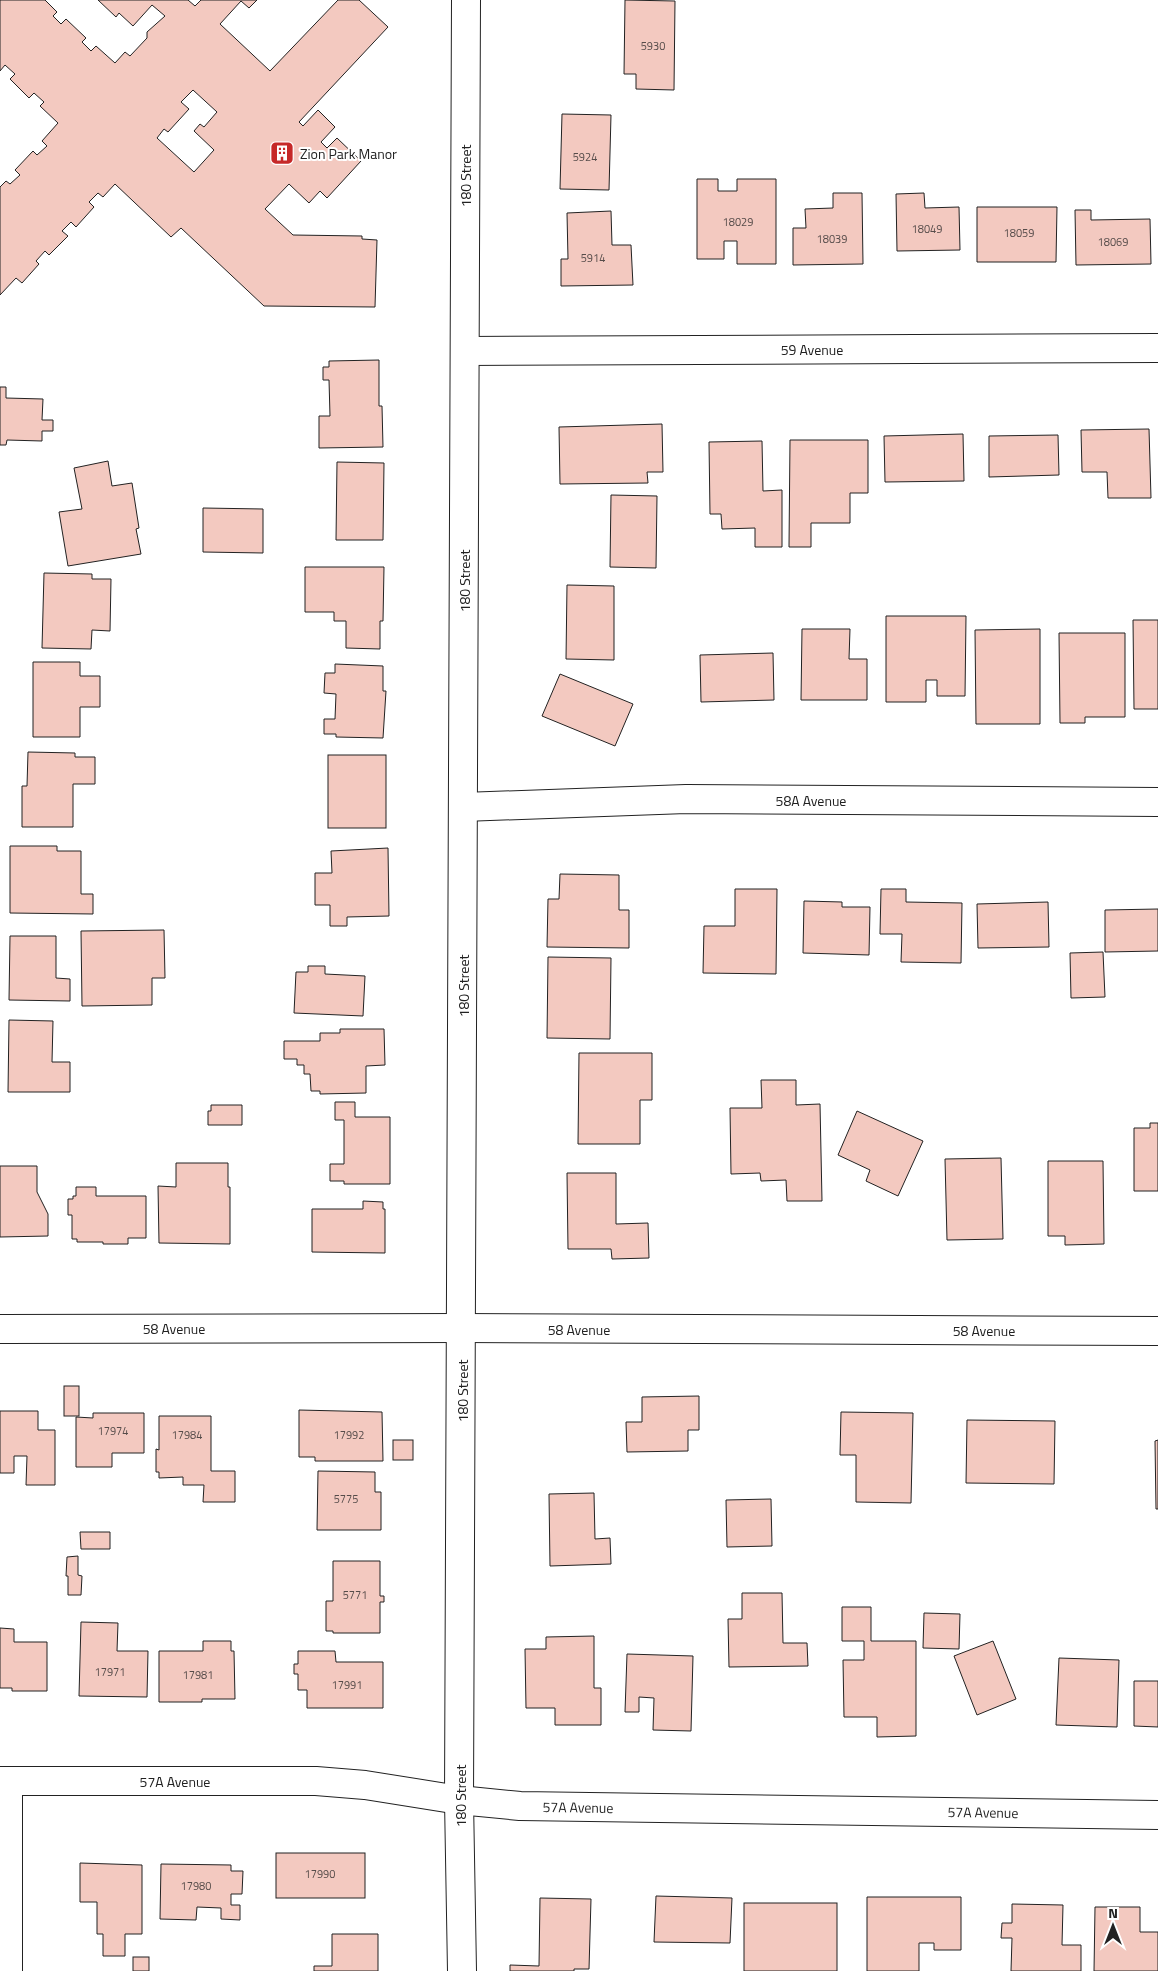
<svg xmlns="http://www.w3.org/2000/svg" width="1158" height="1971" viewBox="0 0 1158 1971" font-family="'Titillium Web',sans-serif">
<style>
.building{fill:#f3c9c0;stroke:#222;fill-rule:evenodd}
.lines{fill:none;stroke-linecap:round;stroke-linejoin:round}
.street-casing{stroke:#222;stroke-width:30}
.secondary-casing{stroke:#222;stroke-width:30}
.street{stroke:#fff;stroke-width:28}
.secondary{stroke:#fff;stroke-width:28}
.labels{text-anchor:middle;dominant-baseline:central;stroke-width:4;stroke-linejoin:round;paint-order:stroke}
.number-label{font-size:11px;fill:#564c4a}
.poi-label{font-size:14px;fill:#222;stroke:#fff;text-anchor:start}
.street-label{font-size:14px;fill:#222;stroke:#fff}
</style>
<rect width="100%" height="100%" fill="#fff"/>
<!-- building -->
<g class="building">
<path d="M 0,0 L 45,0 L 57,12 L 53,16 L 61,24 L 66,19 L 86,38 L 82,42 L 91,51 L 96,46 L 115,63 L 125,52 L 130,56 L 147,38 L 147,32 L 165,16 L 152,5 L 133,26 L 119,13 L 116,17 L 98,0 L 188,0 L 195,6 L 201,0 L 257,0 L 249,8 L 241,1 L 220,24 L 270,71 L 338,0 L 359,0 L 388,27 L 299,122 L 303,126 L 318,110 L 335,127 L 321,142 L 327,148 L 337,138 L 361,161 L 327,198 L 320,191 L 309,203 L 289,184 L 265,209 L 293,235 L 362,236 L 362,239 L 377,240 L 375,307 L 264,306 L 181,228 L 171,237 L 115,184 L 103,197 L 98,193 L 89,202 L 94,207 L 76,227 L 71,222 L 62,231 L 68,236 L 49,255 L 45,251 L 36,261 L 39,264 L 22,283 L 16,278 L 0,295 L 0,187 L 6,181 L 10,184 L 20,175 L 15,170 L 33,151 L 37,155 L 47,146 L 42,141 L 58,123 L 40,106 L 44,102 L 34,93 L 29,98 L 10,79 L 15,74 L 5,65 L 0,71 ZM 193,90 L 217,112 L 204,127 L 200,124 L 194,131 L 214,150 L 194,172 L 157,138 L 164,129 L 168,132 L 189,109 L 181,102 Z"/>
<path d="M 625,0 L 675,1 L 674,90 L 636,89 L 636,74 L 624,74 Z"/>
<path d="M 562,114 L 611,115 L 609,190 L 560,189 Z"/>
<path d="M 697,179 L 718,179 L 718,191 L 737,191 L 737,179 L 776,179 L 776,264 L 737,264 L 737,241 L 724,241 L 724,259 L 697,259 Z"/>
<path d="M 833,193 L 862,193 L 863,264 L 793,265 L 793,228 L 806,228 L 805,209 L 833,208 Z"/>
<path d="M 924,193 L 925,208 L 959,207 L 960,250 L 897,251 L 896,194 Z"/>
<path d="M 977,207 L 1057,207 L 1056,262 L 977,262 Z"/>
<path d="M 1075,210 L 1091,210 L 1091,220 L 1150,219 L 1151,264 L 1076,265 Z"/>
<path d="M 611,211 L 612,245 L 631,245 L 633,285 L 561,286 L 561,259 L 568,259 L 567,213 Z"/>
<path d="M 379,360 L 379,406 L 382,406 L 383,447 L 319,448 L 319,416 L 330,416 L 329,380 L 323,380 L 323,367 L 329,367 L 329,361 Z"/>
<path d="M 0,387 L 6,387 L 6,398 L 43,399 L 42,420 L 53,420 L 53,431 L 42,431 L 42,441 L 7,440 L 6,445 L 0,445 Z"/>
<path d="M 662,424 L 663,472 L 647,472 L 648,483 L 560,484 L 559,427 Z"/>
<path d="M 1149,429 L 1151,498 L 1108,498 L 1107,472 L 1082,472 L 1081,430 Z"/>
<path d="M 963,434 L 964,481 L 885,482 L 884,436 Z"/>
<path d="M 1058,435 L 1059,475 L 989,477 L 989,436 Z"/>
<path d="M 790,440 L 868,440 L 868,493 L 850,493 L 850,523 L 811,523 L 811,547 L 789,547 Z"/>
<path d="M 762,441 L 763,491 L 782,490 L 782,547 L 755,547 L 755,528 L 722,529 L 721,514 L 710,514 L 709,442 Z"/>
<path d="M 108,461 L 112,486 L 132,483 L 139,528 L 136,529 L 141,554 L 68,566 L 59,512 L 82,509 L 74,468 Z"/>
<path d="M 337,462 L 384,463 L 383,540 L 336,540 Z"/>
<path d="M 611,495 L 657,496 L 656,568 L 610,567 Z"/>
<path d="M 203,508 L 263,509 L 263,553 L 203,552 Z"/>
<path d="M 305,567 L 384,567 L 383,621 L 380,621 L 380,649 L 346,648 L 346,621 L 334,621 L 334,612 L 305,612 Z"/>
<path d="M 44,573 L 92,574 L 92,579 L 111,579 L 110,631 L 92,630 L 91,649 L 42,648 Z"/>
<path d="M 567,585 L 614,586 L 614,660 L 566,659 Z"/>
<path d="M 886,616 L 966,616 L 965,696 L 937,696 L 937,680 L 926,680 L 926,702 L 886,702 Z"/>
<path d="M 1133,620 L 1158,620 L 1158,709 L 1134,709 Z"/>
<path d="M 802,629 L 850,629 L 849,659 L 867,659 L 867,700 L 801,700 Z"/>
<path d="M 1040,629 L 1040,724 L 976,724 L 975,630 Z"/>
<path d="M 1059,633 L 1125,633 L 1125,717 L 1085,717 L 1085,723 L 1060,723 Z"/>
<path d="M 773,653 L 774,700 L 701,702 L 700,655 Z"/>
<path d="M 33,662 L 80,662 L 80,676 L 100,676 L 100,707 L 80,707 L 80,737 L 33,737 Z"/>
<path d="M 335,664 L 383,666 L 383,691 L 386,691 L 383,738 L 336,737 L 336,734 L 324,734 L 324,719 L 335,719 L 336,694 L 324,693 L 325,673 L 335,673 Z"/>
<path d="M 560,674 L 633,704 L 615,746 L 542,716 Z"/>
<path d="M 28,752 L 75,753 L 75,757 L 95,757 L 95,784 L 73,784 L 73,827 L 22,827 L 22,786 L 27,786 Z"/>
<rect x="328" y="755" width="58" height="73"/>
<path d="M 10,846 L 57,846 L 57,851 L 81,851 L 81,894 L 93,894 L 93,914 L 10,913 Z"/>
<path d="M 388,848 L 389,916 L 347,917 L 347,926 L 330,926 L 330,905 L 315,905 L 315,873 L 332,873 L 331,851 Z"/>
<path d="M 560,874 L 619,875 L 619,910 L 629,910 L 629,948 L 547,947 L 548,899 L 559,899 Z"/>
<path d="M 735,889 L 777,889 L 776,974 L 703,973 L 704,926 L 735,926 Z"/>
<path d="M 881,889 L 906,889 L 906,902 L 962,903 L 961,963 L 901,962 L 902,934 L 880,934 Z"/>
<path d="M 804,901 L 842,902 L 842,907 L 870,907 L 869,955 L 803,953 Z"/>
<path d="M 1048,902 L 1049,947 L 978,948 L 977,904 Z"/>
<path d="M 1158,909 L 1158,951 L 1105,952 L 1105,910 Z"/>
<path d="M 164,930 L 165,978 L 152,978 L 152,1005 L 82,1006 L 81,931 Z"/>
<path d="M 10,936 L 56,936 L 56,978 L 70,979 L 70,1001 L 9,1000 Z"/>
<path d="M 1103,952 L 1105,997 L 1071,998 L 1070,953 Z"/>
<path d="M 548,957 L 611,958 L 610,1039 L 547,1038 Z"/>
<path d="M 308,966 L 325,966 L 325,974 L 365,976 L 363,1016 L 294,1013 L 296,972 L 308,972 Z"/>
<path d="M 9,1020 L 53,1021 L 52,1062 L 70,1062 L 70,1092 L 8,1092 Z"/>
<path d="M 340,1029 L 384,1029 L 385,1065 L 366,1066 L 366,1093 L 320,1094 L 320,1091 L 311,1091 L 310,1074 L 304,1074 L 304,1065 L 297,1065 L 297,1059 L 284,1059 L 284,1041 L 320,1041 L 320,1033 L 340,1033 Z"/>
<path d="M 579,1053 L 652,1053 L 652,1100 L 640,1100 L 640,1144 L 578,1144 Z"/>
<path d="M 761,1080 L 796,1080 L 796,1105 L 820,1104 L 822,1201 L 787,1201 L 786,1180 L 761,1181 L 760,1173 L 731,1174 L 730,1108 L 762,1108 Z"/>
<path d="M 335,1102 L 355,1102 L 355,1117 L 390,1117 L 390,1184 L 344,1184 L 344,1181 L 330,1181 L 330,1164 L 344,1164 L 344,1120 L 335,1120 Z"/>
<path d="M 211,1105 L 242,1105 L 242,1125 L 208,1125 L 208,1111 L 211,1111 Z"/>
<path d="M 857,1111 L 923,1141 L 898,1196 L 866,1181 L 870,1170 L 838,1155 Z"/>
<path d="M 1150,1123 L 1158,1123 L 1158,1191 L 1134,1191 L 1134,1128 L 1150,1128 Z"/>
<path d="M 1001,1158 L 1003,1239 L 947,1240 L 945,1159 Z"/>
<path d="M 1048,1161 L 1103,1161 L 1104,1244 L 1065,1245 L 1065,1236 L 1048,1236 Z"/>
<path d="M 176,1163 L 228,1163 L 228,1187 L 230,1187 L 230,1244 L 159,1243 L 158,1186 L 176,1187 Z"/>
<path d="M 0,1166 L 37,1166 L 37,1192 L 48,1214 L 48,1236 L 0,1237 Z"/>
<path d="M 567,1173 L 616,1173 L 616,1224 L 648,1223 L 649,1258 L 612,1259 L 611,1249 L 568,1249 Z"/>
<path d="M 76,1187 L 96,1187 L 96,1196 L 146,1196 L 146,1238 L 128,1238 L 128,1244 L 103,1244 L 103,1242 L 77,1242 L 77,1239 L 72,1239 L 72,1215 L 68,1215 L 68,1199 L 73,1199 L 73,1196 L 76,1196 Z"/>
<path d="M 363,1201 L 383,1202 L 383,1209 L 385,1209 L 385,1253 L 312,1252 L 312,1209 L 363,1209 Z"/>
<rect x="64" y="1386" width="15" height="30"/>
<path d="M 699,1396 L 699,1430 L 688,1430 L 688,1451 L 627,1452 L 626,1422 L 642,1422 L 642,1397 Z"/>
<path d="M 299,1410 L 382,1412 L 383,1461 L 315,1461 L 315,1457 L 299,1457 Z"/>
<path d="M 0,1411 L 38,1411 L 38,1430 L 55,1430 L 55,1485 L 26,1485 L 27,1456 L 14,1456 L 14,1473 L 0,1473 Z"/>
<path d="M 841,1412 L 913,1413 L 911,1503 L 856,1502 L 856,1455 L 840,1455 Z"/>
<path d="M 93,1413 L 144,1413 L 144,1453 L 112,1453 L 112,1467 L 76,1467 L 76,1417 L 93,1418 Z"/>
<path d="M 159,1416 L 211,1416 L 211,1471 L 235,1471 L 235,1502 L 203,1502 L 204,1485 L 183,1485 L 183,1477 L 159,1478 L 159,1472 L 156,1472 L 156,1449 L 159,1450 Z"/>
<path d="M 967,1420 L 1055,1421 L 1054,1484 L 966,1483 Z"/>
<rect x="393" y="1440" width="20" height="20"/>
<path d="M 1158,1440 L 1158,1509 L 1156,1509 L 1155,1441 Z"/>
<path d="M 318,1471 L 375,1472 L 375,1492 L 381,1492 L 381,1530 L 317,1530 Z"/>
<path d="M 594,1493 L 595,1539 L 610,1538 L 611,1564 L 550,1566 L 549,1494 Z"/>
<path d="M 771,1499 L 772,1546 L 727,1547 L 726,1500 Z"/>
<path d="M 80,1532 L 110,1532 L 110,1549 L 81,1549 Z"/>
<path d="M 78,1556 L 78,1575 L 82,1576 L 81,1595 L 68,1595 L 68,1576 L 66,1576 L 67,1557 Z"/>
<path d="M 333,1561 L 380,1561 L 380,1596 L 384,1596 L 384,1602 L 380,1602 L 380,1633 L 333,1633 L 333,1631 L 326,1631 L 326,1601 L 333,1601 Z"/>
<path d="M 742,1593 L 782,1593 L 783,1643 L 807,1643 L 808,1666 L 729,1667 L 728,1619 L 742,1619 Z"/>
<path d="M 842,1607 L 871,1607 L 871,1641 L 916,1641 L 916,1736 L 877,1737 L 877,1717 L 844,1717 L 843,1660 L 864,1660 L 864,1641 L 842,1641 Z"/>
<path d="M 924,1613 L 960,1614 L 959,1649 L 923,1648 Z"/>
<path d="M 81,1622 L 118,1623 L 117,1651 L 148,1651 L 147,1697 L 79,1696 Z"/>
<path d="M 0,1628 L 14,1629 L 14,1642 L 47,1642 L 47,1691 L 12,1691 L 12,1688 L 0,1688 Z"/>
<path d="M 594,1636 L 594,1688 L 601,1688 L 601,1725 L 555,1725 L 555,1708 L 526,1708 L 525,1649 L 546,1649 L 546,1637 Z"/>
<path d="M 203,1641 L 231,1641 L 231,1651 L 234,1651 L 235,1699 L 202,1699 L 202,1702 L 159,1702 L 159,1651 L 203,1651 Z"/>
<path d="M 993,1641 L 1016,1699 L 977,1715 L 954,1656 Z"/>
<path d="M 298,1651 L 335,1651 L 336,1662 L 383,1662 L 383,1708 L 307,1708 L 307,1690 L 298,1690 L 298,1674 L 294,1674 L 294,1664 L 298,1664 Z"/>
<path d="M 627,1654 L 693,1656 L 691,1731 L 653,1730 L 654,1698 L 639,1697 L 639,1712 L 625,1712 Z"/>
<path d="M 1059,1658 L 1119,1660 L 1117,1727 L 1056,1725 Z"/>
<path d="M 1134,1681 L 1158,1681 L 1158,1727 L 1134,1726 Z"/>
<rect x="276" y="1853" width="89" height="45"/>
<path d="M 80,1863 L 142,1865 L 142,1934 L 125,1934 L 125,1956 L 103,1956 L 103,1934 L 97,1934 L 97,1902 L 80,1902 Z"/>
<path d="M 161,1864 L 231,1865 L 231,1871 L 243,1871 L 242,1894 L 231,1894 L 231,1905 L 240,1905 L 240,1920 L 221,1919 L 221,1908 L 197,1907 L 196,1920 L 160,1919 Z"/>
<path d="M 656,1896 L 732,1898 L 730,1943 L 654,1942 Z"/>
<path d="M 867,1897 L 961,1897 L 961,1950 L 934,1950 L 934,1943 L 919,1943 L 919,1971 L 867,1971 Z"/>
<path d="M 540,1898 L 591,1899 L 589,1969 L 574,1969 L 574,1971 L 510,1971 L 510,1965 L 539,1966 Z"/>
<rect x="744" y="1903" width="93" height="68"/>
<path d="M 1012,1904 L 1063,1905 L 1062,1945 L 1081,1945 L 1081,1971 L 1011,1971 L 1012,1938 L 1001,1938 L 1002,1923 L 1012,1923 Z"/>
<path d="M 1095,1907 L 1140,1907 L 1140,1932 L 1158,1932 L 1158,1971 L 1094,1971 Z"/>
<path d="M 332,1934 L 378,1934 L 378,1971 L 314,1971 L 314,1966 L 332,1966 Z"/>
<rect x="133" y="1957" width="16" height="14"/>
</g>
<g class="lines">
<!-- street casing -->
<g class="street-casing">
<g id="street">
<path d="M 465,351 L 1158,348"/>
<path d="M 463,807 L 686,799 L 1158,802"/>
<path d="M 0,1781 L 316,1781 L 365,1785 L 459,1800 L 520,1806 L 1158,1815"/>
<path d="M 8,1781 L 8,1971"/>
</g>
</g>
<!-- secondary casing -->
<g class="secondary-casing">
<g id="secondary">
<path d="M 0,1329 L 462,1328 L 1158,1331"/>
<path d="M 462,1971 L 459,1800 L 466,0"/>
</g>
</g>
<!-- street -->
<use href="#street" class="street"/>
<!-- secondary -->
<use href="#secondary" class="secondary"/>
</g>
<!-- icons -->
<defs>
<g id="building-square" transform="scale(1.25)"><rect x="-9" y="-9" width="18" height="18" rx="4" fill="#c62828" stroke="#fff"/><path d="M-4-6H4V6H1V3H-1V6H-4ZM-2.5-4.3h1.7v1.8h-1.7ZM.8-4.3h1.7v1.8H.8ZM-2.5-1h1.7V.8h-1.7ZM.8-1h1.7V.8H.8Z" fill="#fff"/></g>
</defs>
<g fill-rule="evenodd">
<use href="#building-square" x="282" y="153"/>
</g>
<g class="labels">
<!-- number labels -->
<g class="number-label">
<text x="653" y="46">5930</text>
<text x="585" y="157">5924</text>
<text x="738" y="222">18029</text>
<text x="927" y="229">18049</text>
<text x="1019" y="233">18059</text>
<text x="832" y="239">18039</text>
<text x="1113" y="242">18069</text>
<text x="593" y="258">5914</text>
<text x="113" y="1431">17974</text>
<text x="187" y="1435">17984</text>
<text x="349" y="1435">17992</text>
<text x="346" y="1499">5775</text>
<text x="355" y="1595">5771</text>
<text x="110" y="1672">17971</text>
<text x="198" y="1675">17981</text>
<text x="347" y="1685">17991</text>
<text x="320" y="1874">17990</text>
<text x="196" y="1886">17980</text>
</g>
<!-- poi labels -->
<g class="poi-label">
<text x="300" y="153">Zion Park Manor</text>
</g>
<!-- street labels -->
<g class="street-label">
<text transform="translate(465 176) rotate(-90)">180 Street</text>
<text x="812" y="349">59 Avenue</text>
<text transform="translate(464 581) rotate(-90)">180 Street</text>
<text x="811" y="800">58A Avenue</text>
<text transform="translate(463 986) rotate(-90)">180 Street</text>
<text x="174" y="1328">58 Avenue</text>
<text x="579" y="1329">58 Avenue</text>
<text x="984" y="1330">58 Avenue</text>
<text transform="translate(462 1391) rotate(-90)">180 Street</text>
<text x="175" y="1781">57A Avenue</text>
<text transform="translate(460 1796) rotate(-90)">180 Street</text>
<text transform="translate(578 1807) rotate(1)">57A Avenue</text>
<text transform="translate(983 1812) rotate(1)">57A Avenue</text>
</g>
</g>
<!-- north arrow -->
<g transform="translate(1113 1926)" stroke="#ffffff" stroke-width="4" paint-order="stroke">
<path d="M0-4L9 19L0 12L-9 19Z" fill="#222222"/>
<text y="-8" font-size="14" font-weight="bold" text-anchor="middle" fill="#222222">N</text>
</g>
</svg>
